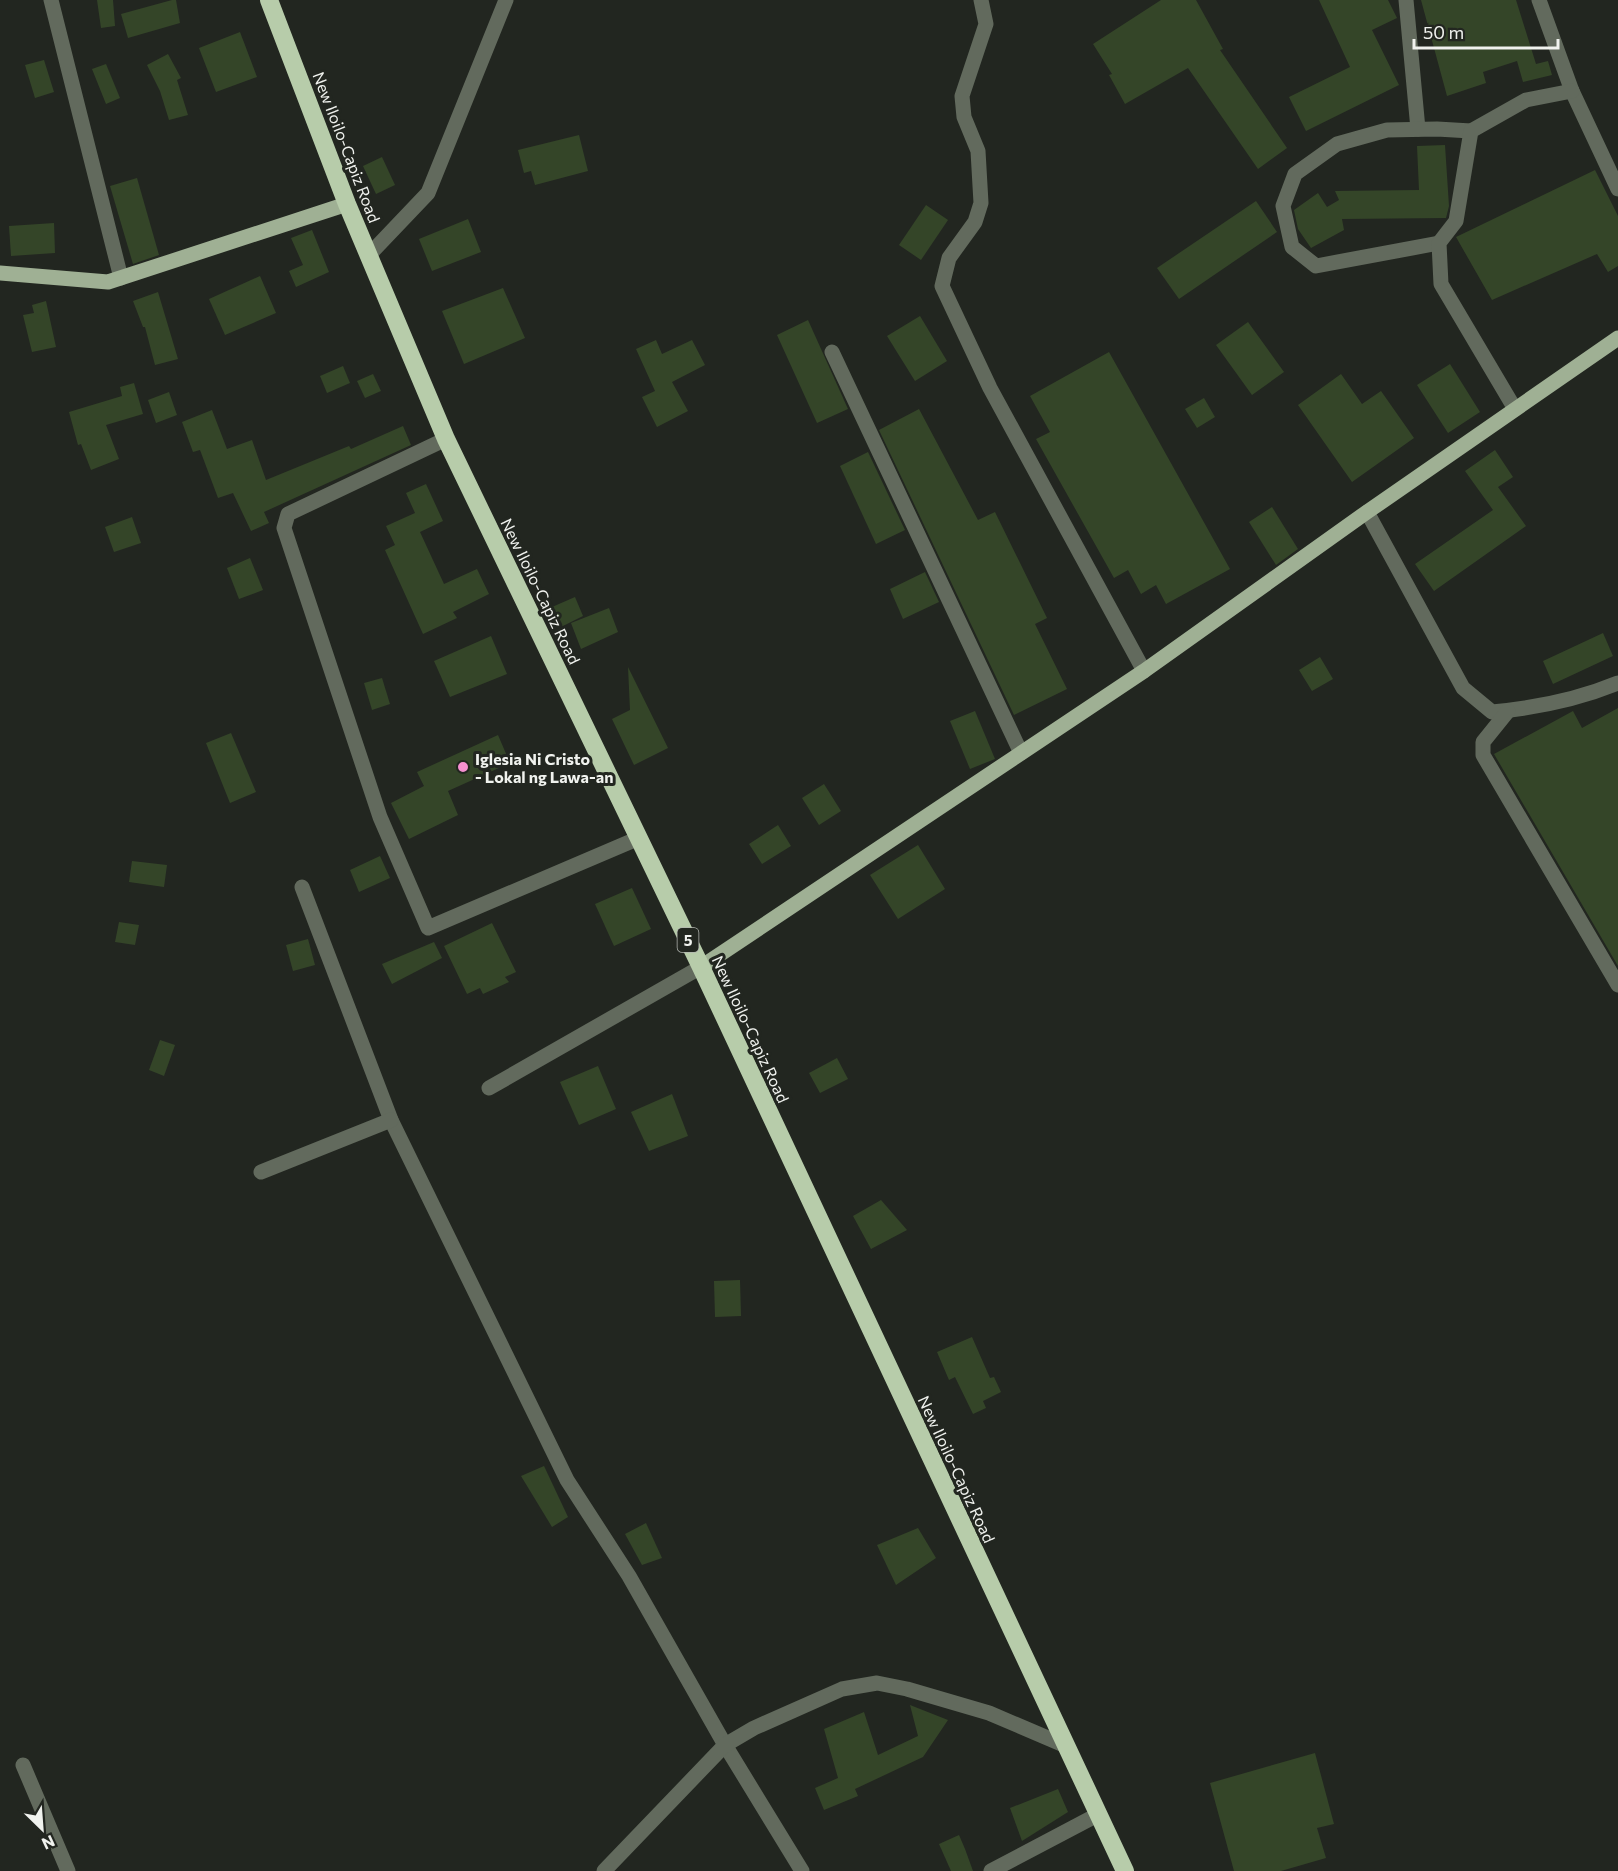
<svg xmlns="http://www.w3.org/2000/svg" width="1618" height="1871" viewBox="0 0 1618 1871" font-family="Commissioner,sans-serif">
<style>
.building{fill:#344528}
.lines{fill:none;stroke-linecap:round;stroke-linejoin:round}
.minor{stroke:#626a5d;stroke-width:15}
.major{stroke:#9fb094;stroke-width:15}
.highway{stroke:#b7ccaa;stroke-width:18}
.poi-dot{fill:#f690d0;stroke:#222620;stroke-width:2}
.labels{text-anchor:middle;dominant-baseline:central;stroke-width:6;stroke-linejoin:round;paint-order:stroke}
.shield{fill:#222620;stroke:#b2b5b0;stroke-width:1.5}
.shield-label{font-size:15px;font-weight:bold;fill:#f0f2ee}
.street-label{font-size:16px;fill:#f0f2ee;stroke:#222620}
.poi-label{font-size:16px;font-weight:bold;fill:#f0f2ee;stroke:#222620;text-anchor:start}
</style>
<rect width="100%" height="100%" fill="#222620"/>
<!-- building -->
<g class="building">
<path d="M 97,0 L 113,0 L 115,26 L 101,28 Z"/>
<path d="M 172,0 L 176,0 L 180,23 L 128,38 L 121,14 Z"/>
<path d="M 1161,0 L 1196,0 L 1223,49 L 1220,50 L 1287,148 L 1258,169 L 1188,68 L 1125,104 L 1109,75 L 1112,74 L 1093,44 Z"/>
<path d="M 1319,0 L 1388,0 L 1397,18 L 1372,30 L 1399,85 L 1306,131 L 1289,97 L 1350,67 Z"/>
<path d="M 1421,0 L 1516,0 L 1536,64 L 1548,61 L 1552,75 L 1523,82 L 1517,61 L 1483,72 L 1486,83 L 1447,96 Z"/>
<path d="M 240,32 L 257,77 L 216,92 L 199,48 Z"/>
<path d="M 168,54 L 181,78 L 177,80 L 188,115 L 169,120 L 160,91 L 147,65 Z"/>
<path d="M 44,60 L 54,92 L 35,98 L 25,65 Z"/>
<path d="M 106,64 L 120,98 L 106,104 L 92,69 Z"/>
<path d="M 579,135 L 588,171 L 535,185 L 531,171 L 524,173 L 518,150 Z"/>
<path d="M 1445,145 L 1449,206 L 1446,218 L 1342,219 L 1344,230 L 1311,248 L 1298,229 L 1294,210 L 1318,193 L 1327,207 L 1339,200 L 1335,191 L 1419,190 L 1417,146 Z"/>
<path d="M 382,157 L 395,185 L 376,194 L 363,166 Z"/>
<path d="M 1595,170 L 1618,216 L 1618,266 L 1608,272 L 1597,254 L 1492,300 L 1456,237 Z"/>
<path d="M 137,178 L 159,255 L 133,264 L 110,186 Z"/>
<path d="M 1256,201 L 1277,232 L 1179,299 L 1157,268 Z"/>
<path d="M 926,205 L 948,220 L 921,260 L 899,245 Z"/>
<path d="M 468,219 L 481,252 L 432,271 L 419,239 Z"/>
<path d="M 54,223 L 55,253 L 11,256 L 9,226 Z"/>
<path d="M 312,230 L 329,272 L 296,287 L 289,271 L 303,265 L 291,238 Z"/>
<path d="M 260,276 L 276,313 L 225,335 L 209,299 Z"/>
<path d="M 503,288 L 525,338 L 464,364 L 442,311 Z"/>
<path d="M 158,292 L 178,359 L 155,365 L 145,327 L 143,327 L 133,301 Z"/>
<path d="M 46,301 L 56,347 L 32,352 L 23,315 L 34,313 L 32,305 Z"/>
<path d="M 920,316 L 947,361 L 915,381 L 887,336 Z"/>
<path d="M 808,320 L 848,409 L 817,423 L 777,335 Z"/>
<path d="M 1248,322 L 1284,372 L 1252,395 L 1216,345 Z"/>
<path d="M 656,340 L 662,354 L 692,340 L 705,365 L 672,382 L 688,411 L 657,427 L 642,397 L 655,391 L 636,349 Z"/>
<path d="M 1109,352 L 1230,569 L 1166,604 L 1156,585 L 1141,594 L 1128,570 L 1114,578 L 1036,439 L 1050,432 L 1030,396 Z"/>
<path d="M 1450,364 L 1480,412 L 1448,433 L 1417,385 Z"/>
<path d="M 343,366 L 350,383 L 327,393 L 320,376 Z"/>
<path d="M 373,374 L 381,391 L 365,398 L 357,381 Z"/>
<path d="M 1341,374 L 1362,404 L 1381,391 L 1414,438 L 1352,482 L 1298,405 Z"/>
<path d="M 134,383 L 143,414 L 106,425 L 119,459 L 91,470 L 81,444 L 78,445 L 69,412 L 122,396 L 120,387 Z"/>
<path d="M 169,392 L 177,415 L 156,423 L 148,400 Z"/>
<path d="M 1204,398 L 1215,417 L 1197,428 L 1185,409 Z"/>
<path d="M 919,409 L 978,520 L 995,512 L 1047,618 L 1035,624 L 1067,689 L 1014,715 L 879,430 Z"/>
<path d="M 212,410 L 227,449 L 252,440 L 266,480 L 349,446 L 351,449 L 403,426 L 411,445 L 264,512 L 269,523 L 251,531 L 233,493 L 218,498 L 200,450 L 193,452 L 182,422 Z"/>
<path d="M 1495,450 L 1513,477 L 1498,487 L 1526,526 L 1434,591 L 1415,564 L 1493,510 L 1465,471 Z"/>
<path d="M 868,452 L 905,530 L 876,544 L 840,466 Z"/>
<path d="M 426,484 L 443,521 L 420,532 L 444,584 L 477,569 L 489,594 L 453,612 L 457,618 L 423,634 L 385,550 L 395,545 L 386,526 L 415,513 L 406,493 Z"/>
<path d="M 1272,507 L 1298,549 L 1276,565 L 1249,522 Z"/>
<path d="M 132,517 L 141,543 L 114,552 L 105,527 Z"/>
<path d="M 250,558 L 263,590 L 239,599 L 227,568 Z"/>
<path d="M 925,572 L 939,602 L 903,619 L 890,589 Z"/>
<path d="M 575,597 L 583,616 L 561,627 L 552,607 Z"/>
<path d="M 609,608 L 618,632 L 581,649 L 571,623 Z"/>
<path d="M 1603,633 L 1613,656 L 1553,684 L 1543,661 Z"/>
<path d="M 491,636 L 507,674 L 450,697 L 434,661 Z"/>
<path d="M 1320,657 L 1333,679 L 1312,691 L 1299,670 Z"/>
<path d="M 628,667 L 668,748 L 634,765 L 612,719 L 630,710 Z"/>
<path d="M 382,678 L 390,704 L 372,710 L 364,683 Z"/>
<path d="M 1618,708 L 1618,966 L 1494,754 L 1573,711 L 1582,728 Z"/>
<path d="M 975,711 L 995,759 L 970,769 L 950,721 Z"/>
<path d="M 231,733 L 256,792 L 230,803 L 206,743 Z"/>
<path d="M 498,735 L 510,763 L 448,791 L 458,815 L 409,839 L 391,803 L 424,786 L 417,772 Z"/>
<path d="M 824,784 L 841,811 L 819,825 L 802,798 Z"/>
<path d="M 778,825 L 791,846 L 762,864 L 749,844 Z"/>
<path d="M 918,845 L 945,889 L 898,919 L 870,875 Z"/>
<path d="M 380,856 L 390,878 L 359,892 L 350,870 Z"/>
<path d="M 132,861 L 167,865 L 164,887 L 129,882 Z"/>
<path d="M 632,888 L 651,929 L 614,946 L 595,904 Z"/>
<path d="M 119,922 L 139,925 L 135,945 L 115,942 Z"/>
<path d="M 492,923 L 516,972 L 505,977 L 509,982 L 483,994 L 480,988 L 467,994 L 444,946 Z"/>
<path d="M 308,939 L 315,965 L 293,971 L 286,945 Z"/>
<path d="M 434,942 L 442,958 L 392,984 L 382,964 Z"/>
<path d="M 160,1040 L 175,1045 L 164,1076 L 149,1070 Z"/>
<path d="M 837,1058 L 848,1079 L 820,1093 L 809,1073 Z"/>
<path d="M 598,1066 L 616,1109 L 579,1125 L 560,1082 Z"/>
<path d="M 672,1094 L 688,1136 L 649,1151 L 631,1112 Z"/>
<path d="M 881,1200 L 907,1230 L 871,1249 L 853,1216 Z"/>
<path d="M 740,1280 L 741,1316 L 715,1317 L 714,1281 Z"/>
<path d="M 972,1337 L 990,1378 L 994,1377 L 1001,1392 L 983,1401 L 986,1408 L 973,1414 L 955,1377 L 949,1380 L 937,1352 Z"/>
<path d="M 544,1466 L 568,1517 L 552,1527 L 521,1476 Z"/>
<path d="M 646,1523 L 662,1558 L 642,1565 L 625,1534 Z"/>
<path d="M 918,1528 L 936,1558 L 896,1585 L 877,1545 Z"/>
<path d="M 910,1705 L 948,1720 L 923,1757 L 855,1789 L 858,1796 L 824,1810 L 815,1788 L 838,1778 L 824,1729 L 864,1712 L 878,1755 L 918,1736 Z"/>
<path d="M 1315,1753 L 1334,1824 L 1317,1828 L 1326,1858 L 1281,1871 L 1234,1871 L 1210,1783 Z"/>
<path d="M 1058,1789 L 1068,1812 L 1022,1841 L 1010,1808 Z"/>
<path d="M 959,1835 L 965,1849 L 973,1871 L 951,1871 L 939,1844 Z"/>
</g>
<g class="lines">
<!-- minor -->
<g class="minor">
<path d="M 51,0 L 121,278"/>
<path d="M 981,0 L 986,24 L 962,96 L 964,117 L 978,151 L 981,203 L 975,222 L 949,258 L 942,286 L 990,388 L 1144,671"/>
<path d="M 1406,0 L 1418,129"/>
<path d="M 1539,0 L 1572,91 L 1618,189"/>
<path d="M 1439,243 L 1316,266 L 1292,247 L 1283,206 L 1295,174 L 1337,144 L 1387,130 L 1437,129 L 1471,131"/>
<path d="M 369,255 L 428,193 L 506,0"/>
<path d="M 832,352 L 1021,753"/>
<path d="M 1515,409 L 1441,284 L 1439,243 L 1456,221 L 1471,131 L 1526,100 L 1572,91"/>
<path d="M 446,439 L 288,514 L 284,528 L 380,817 L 428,928 L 639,838"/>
<path d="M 1367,512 L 1463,688 L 1492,712 C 1536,708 1577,700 1618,683"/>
<path d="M 1508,711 L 1483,742 L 1483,755 L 1618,985"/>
<path d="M 302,887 L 391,1120 L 567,1480 L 629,1576 L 725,1745 L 802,1871"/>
<path d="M 489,1088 L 701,967"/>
<path d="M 261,1172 L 391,1120"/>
<path d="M 23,1765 L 68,1871"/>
<path d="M 604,1871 L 725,1745 L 754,1728 L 842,1689 L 877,1683 L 907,1689 L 989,1713 L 1064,1745"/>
<path d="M 991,1871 L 1099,1814"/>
</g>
<!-- major -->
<g class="major">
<path d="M 0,273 L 108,282 L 347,204"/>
<path d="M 701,967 L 1144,671 L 1367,512 L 1618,338"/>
</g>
<!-- highway -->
<path class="highway" d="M 269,0 L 347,204 L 446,439 L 701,967 L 1125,1871"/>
</g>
<!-- markers -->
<circle class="poi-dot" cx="463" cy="767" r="6"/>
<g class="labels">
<!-- shield labels -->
<rect class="shield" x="677.5" y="928" width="21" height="24" rx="4.5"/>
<g class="shield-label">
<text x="688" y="940">5</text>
</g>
<!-- street labels -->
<g class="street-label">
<text transform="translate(347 147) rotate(69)">New Iloilo-Capiz Road</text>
<text transform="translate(541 591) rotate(64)">New Iloilo-Capiz Road</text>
<text transform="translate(751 1029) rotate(65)">New Iloilo-Capiz Road</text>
<text transform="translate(957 1469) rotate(65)">New Iloilo-Capiz Road</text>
</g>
<!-- poi labels -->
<g class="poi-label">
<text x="475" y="758">Iglesia Ni Cristo<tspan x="475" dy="18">- Lokal ng Lawa-an</tspan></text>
</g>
</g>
<!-- north arrow -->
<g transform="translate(42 1829) rotate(155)" stroke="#222620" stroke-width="4.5" paint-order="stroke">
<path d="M0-4.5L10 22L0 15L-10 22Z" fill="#f0f2ee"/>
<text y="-9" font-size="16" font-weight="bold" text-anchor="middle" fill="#f0f2ee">N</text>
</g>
<!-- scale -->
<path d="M1414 39v9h144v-9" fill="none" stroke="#f0f2ee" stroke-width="3"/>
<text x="1423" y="39" font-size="18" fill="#f0f2ee" stroke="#222620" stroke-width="4.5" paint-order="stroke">50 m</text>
</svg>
